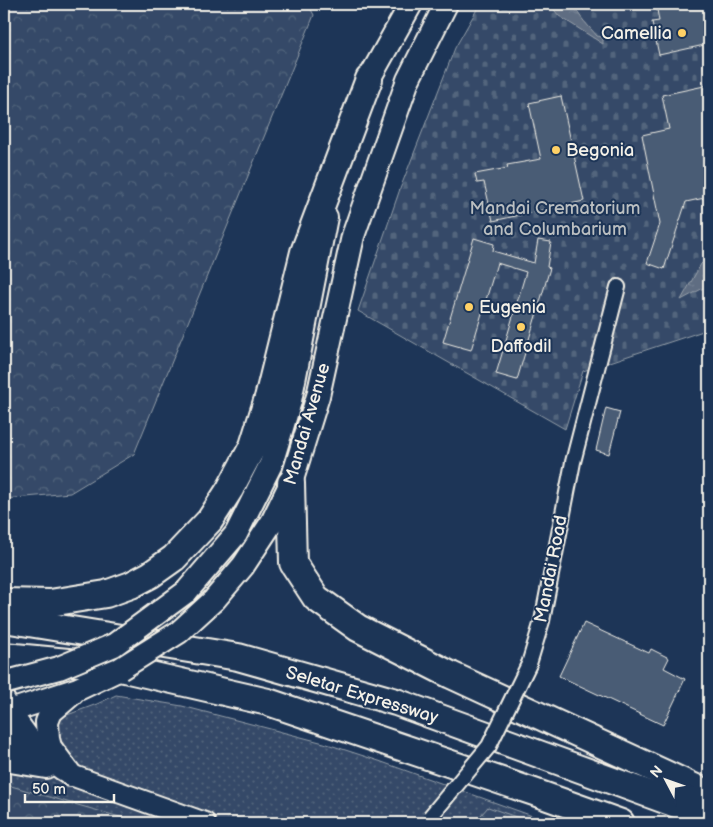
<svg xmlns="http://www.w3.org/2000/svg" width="713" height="827" viewBox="0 0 713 827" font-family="'Balsamiq Sans',sans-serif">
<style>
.grass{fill:url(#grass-dots);stroke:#949ea8}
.forest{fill:url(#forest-crowns);stroke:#949ea8}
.cemetery{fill:url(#cemetery-stones);stroke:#949ea8}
.water{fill:url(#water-ripples);stroke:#9aa2ab}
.building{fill:#485b74;stroke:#f4f1e8}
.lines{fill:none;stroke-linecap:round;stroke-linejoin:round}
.street-casing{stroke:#f4f1e8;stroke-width:18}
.secondary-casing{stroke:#f4f1e8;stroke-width:24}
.primary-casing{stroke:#f4f1e8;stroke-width:26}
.highway-casing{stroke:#f4f1e8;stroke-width:30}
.street{stroke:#1d3557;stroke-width:14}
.secondary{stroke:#1d3557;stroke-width:20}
.primary{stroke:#1d3557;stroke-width:22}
.highway{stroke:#1d3557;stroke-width:26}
.street-bridge-casing{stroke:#f4f1e8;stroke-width:18;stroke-linecap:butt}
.primary-bridge-casing{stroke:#f4f1e8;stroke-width:26;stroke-linecap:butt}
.street-bridge{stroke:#1d3557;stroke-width:14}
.primary-bridge{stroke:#1d3557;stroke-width:22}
.poi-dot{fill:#ffd166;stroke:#1d3557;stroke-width:2}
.labels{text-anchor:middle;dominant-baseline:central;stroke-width:4;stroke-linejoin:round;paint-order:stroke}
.poi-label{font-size:18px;fill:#f4f1e8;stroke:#1d3557;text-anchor:start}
.park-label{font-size:18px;fill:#bbbfc1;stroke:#1d3557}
.street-label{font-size:18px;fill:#f4f1e8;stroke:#1d3557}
</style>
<defs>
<pattern id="grass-dots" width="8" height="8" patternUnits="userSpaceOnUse" patternTransform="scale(1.25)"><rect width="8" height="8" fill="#354a67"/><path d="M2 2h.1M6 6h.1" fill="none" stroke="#53657d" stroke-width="1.8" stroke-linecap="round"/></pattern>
<pattern id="forest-crowns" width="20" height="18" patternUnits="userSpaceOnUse" patternTransform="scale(1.25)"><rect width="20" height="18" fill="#354a67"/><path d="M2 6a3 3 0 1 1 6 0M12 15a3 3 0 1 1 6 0" fill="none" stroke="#53657d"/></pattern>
<pattern id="cemetery-stones" width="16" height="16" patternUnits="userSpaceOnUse" patternTransform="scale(1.25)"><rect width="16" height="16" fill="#354a67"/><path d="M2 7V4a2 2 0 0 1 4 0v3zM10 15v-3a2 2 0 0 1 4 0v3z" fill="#53657d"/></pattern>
<pattern id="water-ripples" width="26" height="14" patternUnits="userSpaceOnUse" patternTransform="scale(1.25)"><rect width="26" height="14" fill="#5e6d82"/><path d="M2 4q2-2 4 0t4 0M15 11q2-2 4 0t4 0" fill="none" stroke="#768294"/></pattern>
</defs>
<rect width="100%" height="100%" fill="#1d3557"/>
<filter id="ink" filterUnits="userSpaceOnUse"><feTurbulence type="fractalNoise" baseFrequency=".02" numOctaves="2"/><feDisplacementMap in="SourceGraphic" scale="10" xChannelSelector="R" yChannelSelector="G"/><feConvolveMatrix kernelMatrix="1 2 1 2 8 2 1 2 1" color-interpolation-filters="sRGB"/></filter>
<g filter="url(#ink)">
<!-- grass -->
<path class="grass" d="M 116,695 L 182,706 L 324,743 L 379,761 L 552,823 L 4,823 L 4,756 L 59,718 L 97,704 Z"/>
<!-- forest -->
<g class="forest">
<path d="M 4,4 L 308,4 L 314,15 L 134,454 L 70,493 L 4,499 Z"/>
<path d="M 4,784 L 141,823 L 4,823 Z"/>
<path d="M 488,807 L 533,823 L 474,823 Z"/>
</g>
<!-- cemetery -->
<path class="cemetery" d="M 480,4 L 709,4 L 709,329 L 583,371 L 565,429 L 358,311 L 400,189 L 455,48 Z"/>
<!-- water -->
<g class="water">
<path d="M 551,4 L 574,4 C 578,17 589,26 597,36 L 603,37 L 603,44 L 559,16 L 551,6 Z"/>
<path d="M 709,257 L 709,285 L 681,300 L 701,264 Z"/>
</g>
<!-- building -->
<g class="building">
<path d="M 656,4 L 704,4 L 704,10 L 709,9 L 709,44 L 659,55 L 652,22 L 659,21 Z"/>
<path d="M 709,85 L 709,197 L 686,202 L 664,269 L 647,263 L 660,224 L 642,135 L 669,129 L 662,95 Z"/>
<path d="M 561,96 L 584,201 L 493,221 L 484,182 L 477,183 L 475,174 L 508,168 L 507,165 L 541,159 L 529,103 Z"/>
<path d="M 474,238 L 494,244 L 493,251 L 534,263 L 538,240 L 551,242 L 547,267 L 550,268 L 517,380 L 496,374 L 526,272 L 497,263 L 471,350 L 443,342 Z"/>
<path d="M 606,408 L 620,412 L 609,454 L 596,450 Z"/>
<path d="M 584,623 L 649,653 L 651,649 L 669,658 L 664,668 L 685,679 L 663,725 L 559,676 Z"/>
</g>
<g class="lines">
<!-- street casing -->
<g class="street-casing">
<path id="street" d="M 529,664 L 542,621 L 573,462 L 618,287"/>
</g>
<!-- secondary casing -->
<g class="secondary-casing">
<g id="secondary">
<path d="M 4,699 C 20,728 41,759 71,775 L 205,823"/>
<path d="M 4,734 C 14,749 23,757 40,764"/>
</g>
</g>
<!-- primary casing -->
<g class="primary-casing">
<g id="primary">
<path d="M 363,95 L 369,79 L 411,4"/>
<path d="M 186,592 L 236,534 L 271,464 L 290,401 L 326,217"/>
<path d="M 214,600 L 243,566 L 272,522 L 291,483 L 318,396 L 353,236 L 408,80 L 446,4"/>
<path d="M 4,713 L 78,689 L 120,669"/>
<path d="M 4,760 L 46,767"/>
<path d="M 71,775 L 50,747 L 48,739 L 47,722 L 51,712 L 72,694"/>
</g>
</g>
<!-- highway casing -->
<g class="highway-casing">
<g id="highway">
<path d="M 291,483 L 293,563 L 316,598 L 358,628 L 451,675 L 709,794"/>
<path d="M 4,602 L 50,603 L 106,594 L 131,585 L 150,575 L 174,558 L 210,520 L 230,489 L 253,446 L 268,398 L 304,252 L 369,79"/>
<path d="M 4,619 L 238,657 L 396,702 L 709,816"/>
<path d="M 4,656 L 111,666 L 268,702 L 534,792 L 621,823"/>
</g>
</g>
<!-- street -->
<use href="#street" class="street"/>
<!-- secondary -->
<use href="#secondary" class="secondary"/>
<!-- primary -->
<use href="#primary" class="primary"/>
<!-- highway -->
<use href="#highway" class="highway"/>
<!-- street-bridge casing -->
<g class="street-bridge-casing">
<path id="street-bridge" d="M 430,817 L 489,746 L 529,664"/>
</g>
<!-- primary-bridge casing -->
<g class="primary-bridge-casing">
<g id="primary-bridge">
<path d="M 120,669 L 179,632 L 214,600"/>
<path d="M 7,682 L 59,668 L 114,645 L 186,592"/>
</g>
</g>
<!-- street-bridge -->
<use href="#street-bridge" class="street-bridge"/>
<!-- primary-bridge -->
<use href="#primary-bridge" class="primary-bridge"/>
</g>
</g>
<!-- markers -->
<g class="poi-dot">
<circle cx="682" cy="33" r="5"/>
<circle cx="556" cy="150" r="5"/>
<circle cx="469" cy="307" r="5"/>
<circle cx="521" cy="327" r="5"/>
</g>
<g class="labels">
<!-- poi labels -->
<g class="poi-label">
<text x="672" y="33" text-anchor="end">Camellia</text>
<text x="566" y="150">Begonia</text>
<text x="479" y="307">Eugenia</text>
<text x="521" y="346" text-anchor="middle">Daffodil</text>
</g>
<!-- park labels -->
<g class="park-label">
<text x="555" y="208">Mandai Crematorium<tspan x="555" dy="21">and Columbarium</tspan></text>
</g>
<!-- street labels -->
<g class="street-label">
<text transform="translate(307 424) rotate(-74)">Mandai Avenue</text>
<text transform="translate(551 569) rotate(-79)">Mandai Road</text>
<text transform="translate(362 695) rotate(17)">Seletar Expressway</text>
</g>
</g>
<!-- margin -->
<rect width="713" height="827" fill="none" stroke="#1d3557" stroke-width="20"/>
<rect x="10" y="10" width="693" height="807" fill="none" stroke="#f4f1e8" stroke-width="2" filter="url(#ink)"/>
<!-- north arrow -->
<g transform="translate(666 780) rotate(311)" stroke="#1d3557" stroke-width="4" paint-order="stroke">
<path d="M0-4L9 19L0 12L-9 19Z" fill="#f4f1e8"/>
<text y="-8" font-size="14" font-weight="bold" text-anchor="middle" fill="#f4f1e8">N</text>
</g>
<!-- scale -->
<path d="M25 794v8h89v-8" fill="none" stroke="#f4f1e8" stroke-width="2.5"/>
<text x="32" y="794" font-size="15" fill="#f4f1e8" stroke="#1d3557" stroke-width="4" paint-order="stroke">50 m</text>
</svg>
